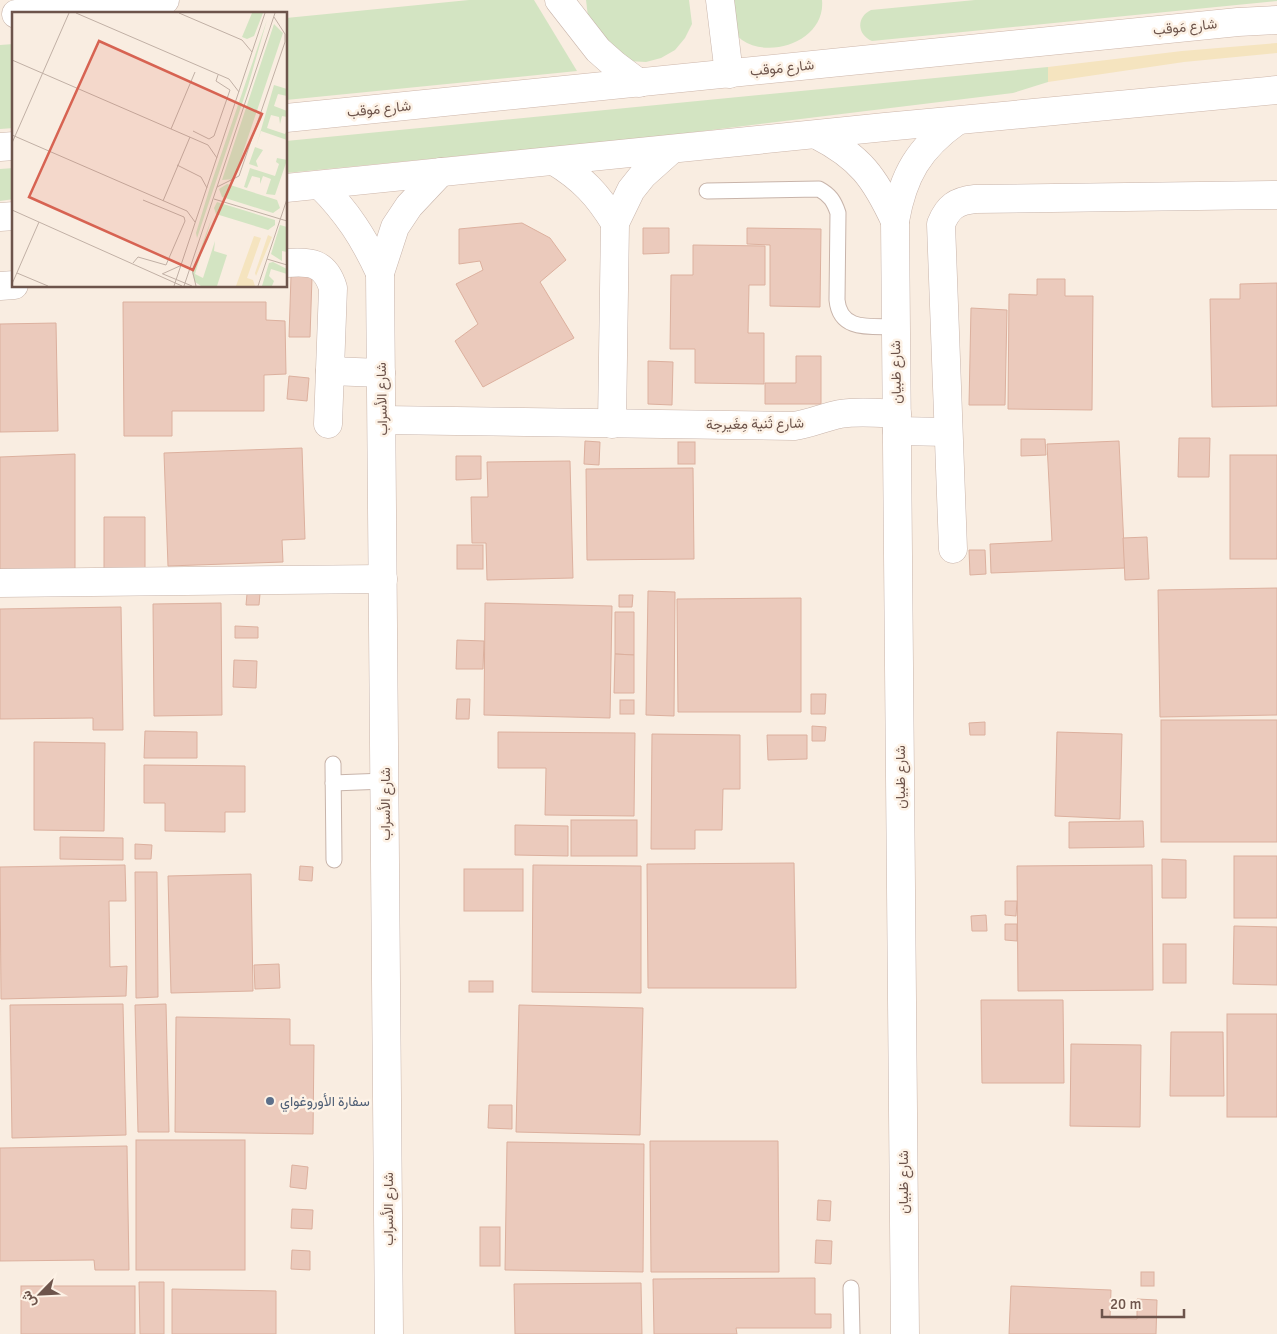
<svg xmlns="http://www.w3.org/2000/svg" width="1277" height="1334" viewBox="0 0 1277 1334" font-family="Signika,Vazirmatn,sans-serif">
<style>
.green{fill:#d3e4c2}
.sand{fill:#f5e4bf}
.building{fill:#ebcabc;stroke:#dcb09e}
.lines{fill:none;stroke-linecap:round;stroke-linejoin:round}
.service-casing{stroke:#c8b4aa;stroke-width:17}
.minor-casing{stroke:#c8b4aa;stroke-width:29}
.secondary-casing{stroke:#cdb6aa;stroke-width:29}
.service{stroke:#fff;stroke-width:15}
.minor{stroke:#fff;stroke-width:28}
.secondary{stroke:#fff;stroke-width:28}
.service-dot{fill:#5c6f8a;stroke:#fdf2e6;stroke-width:2}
.labels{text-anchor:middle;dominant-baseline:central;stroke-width:5;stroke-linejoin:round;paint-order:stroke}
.street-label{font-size:14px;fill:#6d544b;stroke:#fdf2e6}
.service-label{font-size:14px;fill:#4e5e75;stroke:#fdf2e6;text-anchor:start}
.inset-road{fill:none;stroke:#c1b0a5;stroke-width:1}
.view{fill:#d76352;fill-opacity:0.15;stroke:#d76352;stroke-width:2.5}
.inset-edge{fill:none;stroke:#6d544b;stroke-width:2.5}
</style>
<rect width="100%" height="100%" fill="#f9ede1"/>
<!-- green -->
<g class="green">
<path d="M 469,0 L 534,0 L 577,71 L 286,100 L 286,18 Z"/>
<path d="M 586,0 L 689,0 L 692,24 L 685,38 L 675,50 L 661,58 L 646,62 L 627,61 L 589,25 Z"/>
<path d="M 718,0 L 822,0 C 826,40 771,60 742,40 C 728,30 724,15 718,0 Z"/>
<path d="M 975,0 L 1277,0 L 1277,1 L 872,41 C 857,35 856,17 871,10 Z"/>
<path d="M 14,44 L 14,128 L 0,129 L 0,45 Z"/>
<path d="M 1048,67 L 1048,82 L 1013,93 L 663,136 L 286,173 L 286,141 Z"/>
<path d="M 14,168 L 14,199 L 0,201 L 0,169 Z"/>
</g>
<!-- sand -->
<path class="sand" d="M 1277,43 L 1277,53 L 1184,62 L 1048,82 L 1048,67 L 1182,51 Z"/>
<!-- building -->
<g class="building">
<path d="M 522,223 L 550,238 L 566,260 L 540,282 L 574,338 L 483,387 L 455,341 L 478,324 L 456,284 L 483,270 L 480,261 L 459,264 L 459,229 Z"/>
<path d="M 643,228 L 669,228 L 669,253 L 643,254 Z"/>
<path d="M 747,228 L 821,229 L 820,307 L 770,306 L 770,245 L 747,244 Z"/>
<path d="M 693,245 L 765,246 L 765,285 L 749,285 L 748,333 L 764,333 L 764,384 L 695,383 L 695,349 L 670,349 L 671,275 L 693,275 Z"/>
<path d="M 291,276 L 312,277 L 310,337 L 289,337 Z"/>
<path d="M 1037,279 L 1065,279 L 1065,296 L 1093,296 L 1092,410 L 1008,409 L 1009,294 L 1037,295 Z"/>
<path d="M 1277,283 L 1277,406 L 1212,407 L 1210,299 L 1240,299 L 1240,284 Z"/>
<path d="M 123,302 L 266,302 L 266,320 L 285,321 L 286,374 L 264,375 L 264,411 L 172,411 L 172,436 L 124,436 Z"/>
<path d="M 971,308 L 1007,310 L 1005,405 L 969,405 Z"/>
<path d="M 56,323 L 58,431 L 0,432 L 0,324 Z"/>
<path d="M 796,356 L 821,356 L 821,404 L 765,404 L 765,383 L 796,383 Z"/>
<path d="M 648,361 L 673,362 L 672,405 L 648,404 Z"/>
<path d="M 289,376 L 309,378 L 307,401 L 287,399 Z"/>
<path d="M 1179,438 L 1210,438 L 1209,477 L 1178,477 Z"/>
<path d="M 1021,439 L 1045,439 L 1046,455 L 1021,456 Z"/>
<path d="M 585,441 L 600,442 L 599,465 L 584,464 Z"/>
<path d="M 1119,441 L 1125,568 L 991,573 L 990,544 L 1052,541 L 1047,444 Z"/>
<rect x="678" y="442" width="17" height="22"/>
<path d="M 302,448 L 305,539 L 282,540 L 283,562 L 168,566 L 164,453 Z"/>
<path d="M 75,454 L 75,569 L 0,570 L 0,457 Z"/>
<rect x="1230" y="455" width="47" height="104"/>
<path d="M 456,456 L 481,456 L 481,479 L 456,480 Z"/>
<path d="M 570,461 L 573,578 L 487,580 L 486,543 L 472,543 L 471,497 L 488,497 L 487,462 Z"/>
<path d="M 693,468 L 694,559 L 587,560 L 586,469 Z"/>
<path d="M 104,517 L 145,517 L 145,573 L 104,574 Z"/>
<path d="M 1147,537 L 1149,579 L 1125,580 L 1123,538 Z"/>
<rect x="457" y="545" width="26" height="24"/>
<path d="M 969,550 L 985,550 L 986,574 L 970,575 Z"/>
<path d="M 1277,588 L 1277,715 L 1160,717 L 1158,590 Z"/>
<path d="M 648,591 L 675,592 L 674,716 L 646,715 Z"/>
<path d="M 247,594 L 260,594 L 259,605 L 246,605 Z"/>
<path d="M 619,595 L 633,595 L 632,607 L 619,607 Z"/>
<path d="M 801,598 L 801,712 L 678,712 L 677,599 Z"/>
<path d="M 221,603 L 222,715 L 154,716 L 153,604 Z"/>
<path d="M 485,603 L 612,606 L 610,718 L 484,715 Z"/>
<path d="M 121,607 L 123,730 L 93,730 L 93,718 L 0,719 L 0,609 Z"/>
<path d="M 615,612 L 634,612 L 634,655 L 615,654 Z"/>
<path d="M 235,626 L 258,627 L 258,638 L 235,638 Z"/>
<path d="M 457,640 L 484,641 L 483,669 L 456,669 Z"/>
<path d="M 615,654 L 634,655 L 634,693 L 614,693 Z"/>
<path d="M 234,660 L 257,661 L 256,688 L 233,687 Z"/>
<path d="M 811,694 L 826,694 L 825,714 L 811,714 Z"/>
<path d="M 457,699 L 470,699 L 469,719 L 456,719 Z"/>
<rect x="620" y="700" width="14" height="14"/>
<rect x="1161" y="720" width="116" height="122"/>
<path d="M 985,722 L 985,735 L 970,735 L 969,723 Z"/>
<path d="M 812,726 L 826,727 L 825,741 L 812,741 Z"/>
<path d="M 145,731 L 197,732 L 197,758 L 144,758 Z"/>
<path d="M 498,732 L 635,733 L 634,816 L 545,815 L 546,768 L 498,768 Z"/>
<path d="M 1057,732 L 1122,734 L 1120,819 L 1055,816 Z"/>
<path d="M 652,734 L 740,735 L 740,789 L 723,789 L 722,830 L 695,830 L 695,849 L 651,849 Z"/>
<path d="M 767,735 L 807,735 L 807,759 L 768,760 Z"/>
<path d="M 34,742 L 105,743 L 104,831 L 34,830 Z"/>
<path d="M 144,765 L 245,766 L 245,812 L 225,812 L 225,832 L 165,831 L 165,803 L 144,803 Z"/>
<rect x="571" y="820" width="66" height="36"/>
<path d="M 1143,821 L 1144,847 L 1069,848 L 1069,822 Z"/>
<path d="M 515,825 L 568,826 L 568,856 L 515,855 Z"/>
<path d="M 60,837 L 123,838 L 123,860 L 60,859 Z"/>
<path d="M 135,844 L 152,845 L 151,859 L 135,859 Z"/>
<rect x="1234" y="856" width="43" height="62"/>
<path d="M 1162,859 L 1186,860 L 1186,898 L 1162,898 Z"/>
<path d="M 794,863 L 796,988 L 648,988 L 647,864 Z"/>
<path d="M 125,865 L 126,901 L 109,901 L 110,967 L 127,966 L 126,996 L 1,999 L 0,867 Z"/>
<path d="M 533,865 L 641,866 L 641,993 L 532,992 Z"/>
<path d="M 1152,865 L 1153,990 L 1018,991 L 1017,866 Z"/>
<path d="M 300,866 L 313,867 L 312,881 L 299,880 Z"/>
<rect x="464" y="869" width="59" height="42"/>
<path d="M 135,872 L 157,872 L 158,997 L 136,998 Z"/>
<path d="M 251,874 L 253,991 L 171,993 L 168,876 Z"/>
<path d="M 1005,901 L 1017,901 L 1016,916 L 1005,915 Z"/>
<path d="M 986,915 L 987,931 L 972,931 L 971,916 Z"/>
<path d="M 1005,924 L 1017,924 L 1017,941 L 1005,940 Z"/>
<path d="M 1234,926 L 1277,927 L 1277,985 L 1233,984 Z"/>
<rect x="1163" y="944" width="23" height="39"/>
<path d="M 279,964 L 280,988 L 255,989 L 254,965 Z"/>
<rect x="469" y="981" width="24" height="11"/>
<path d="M 981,1000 L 1063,1000 L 1064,1083 L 982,1083 Z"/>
<path d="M 123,1004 L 126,1135 L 12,1138 L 10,1005 Z"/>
<path d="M 166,1004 L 169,1132 L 138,1132 L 135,1005 Z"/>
<path d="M 519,1005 L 643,1008 L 640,1135 L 516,1132 Z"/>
<rect x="1227" y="1014" width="50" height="103"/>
<path d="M 176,1017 L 290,1019 L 290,1045 L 314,1045 L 313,1134 L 175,1132 Z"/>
<path d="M 1171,1032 L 1223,1032 L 1224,1096 L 1170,1096 Z"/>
<path d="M 1071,1044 L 1141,1045 L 1140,1127 L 1070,1126 Z"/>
<path d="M 489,1105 L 512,1105 L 512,1129 L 488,1128 Z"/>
<rect x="136" y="1140" width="109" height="130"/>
<path d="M 650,1141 L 778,1141 L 779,1272 L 651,1272 Z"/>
<path d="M 507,1142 L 644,1144 L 643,1272 L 505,1270 Z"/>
<path d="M 127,1146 L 129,1270 L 95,1270 L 94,1260 L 0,1261 L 0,1148 Z"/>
<path d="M 292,1165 L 308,1167 L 306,1189 L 290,1187 Z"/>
<path d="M 818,1200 L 831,1201 L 830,1221 L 817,1220 Z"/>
<path d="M 292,1209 L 313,1210 L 312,1229 L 291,1228 Z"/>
<rect x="480" y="1227" width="20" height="39"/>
<path d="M 816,1240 L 832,1241 L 831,1264 L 815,1263 Z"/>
<path d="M 292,1250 L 310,1251 L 310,1270 L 291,1269 Z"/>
<rect x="1141" y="1272" width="13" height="14"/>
<path d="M 815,1278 L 815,1314 L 831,1314 L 831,1328 L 736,1328 L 737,1334 L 654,1334 L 653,1279 Z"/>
<path d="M 139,1282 L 164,1282 L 164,1334 L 140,1334 Z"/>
<path d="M 641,1283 L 642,1334 L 515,1334 L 514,1284 Z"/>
<rect x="21" y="1286" width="114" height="48"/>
<path d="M 1011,1286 L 1111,1290 L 1110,1318 L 1137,1319 L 1137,1299 L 1157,1300 L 1156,1334 L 1009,1334 Z"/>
<path d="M 172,1289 L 276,1291 L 276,1334 L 172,1334 Z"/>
</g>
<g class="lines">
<!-- service casing -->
<g class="service-casing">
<g id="service">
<path d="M 707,191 L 819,189 C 830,195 834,201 838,213 L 837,300 C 840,332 871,326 896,327"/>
<path d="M 333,764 L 334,860"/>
<path d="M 333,783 L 385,781"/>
<path d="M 851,1288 L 852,1334"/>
</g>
</g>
<!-- minor casing -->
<g class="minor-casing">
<g id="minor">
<path d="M 559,0 L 598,50 L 615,65 L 639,83"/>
<path d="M 720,0 L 729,74"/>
<path d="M 16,14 L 165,0"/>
<path d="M 817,135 C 860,157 875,178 895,221"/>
<path d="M 554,161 C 582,178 598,195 615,223"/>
<path d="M 320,185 C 347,212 364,238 380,273"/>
<path d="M 286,263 C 310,261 325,262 333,288 L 328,424"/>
<path d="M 0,286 L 14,285"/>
<path d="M 330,371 L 381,373"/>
<path d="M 382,420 L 794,426 C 810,424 824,417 840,414 C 859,411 879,413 897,414"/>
<path d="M 612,424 L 615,223 L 631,190 L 643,175 L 671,150"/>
<path d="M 897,431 L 948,432"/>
<path d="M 953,549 L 941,224 C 948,207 956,201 975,199 L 1277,195"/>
<path d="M 0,583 L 383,579"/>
<path d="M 389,1334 L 380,273 L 395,227 L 409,206 L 441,172"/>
<path d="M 905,1334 L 895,221 C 903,175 919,148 957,121"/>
</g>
</g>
<!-- secondary casing -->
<g class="secondary-casing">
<g id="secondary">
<path d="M 286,118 L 1238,22 L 1277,20"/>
<path d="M 0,147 L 14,146"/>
<path d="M 286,188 L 885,127 L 1277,90"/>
<path d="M 0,217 L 14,216"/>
</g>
</g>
<!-- service -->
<use href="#service" class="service"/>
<!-- minor -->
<use href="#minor" class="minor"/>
<!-- secondary -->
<use href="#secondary" class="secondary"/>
</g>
<!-- markers -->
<circle class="service-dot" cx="270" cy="1101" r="5"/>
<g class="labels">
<!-- street labels -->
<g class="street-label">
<text transform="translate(1185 27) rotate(-6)">شارع مَوقب</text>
<text transform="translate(782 68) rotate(-6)">شارع مَوقب</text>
<text transform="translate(379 109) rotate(-6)">شارع مَوقب</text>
<text transform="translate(896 372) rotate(-91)">شارع ظبيان</text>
<text transform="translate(382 399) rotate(-91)">شارع الأسراب</text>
<text transform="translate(755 424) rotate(-1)">شارع ثَنية مِغَيرجة</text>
<text transform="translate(900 777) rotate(-90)">شارع ظبيان</text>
<text transform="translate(385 804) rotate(-90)">شارع الأسراب</text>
<text transform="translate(903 1182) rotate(-90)">شارع ظبيان</text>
<text transform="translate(388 1209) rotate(-90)">شارع الأسراب</text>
</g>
<!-- service labels -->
<g class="service-label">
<text x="280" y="1101">سفارة الأوروغواي</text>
</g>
</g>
<!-- overview -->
<g transform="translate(12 12)">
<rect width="275" height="275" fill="#f9ede1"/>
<path d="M 240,1 L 251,1 L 242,24 L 235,27 L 230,25 ZM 255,8 L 236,74 L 185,226 L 184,221 L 198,175 ZM 262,12 L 271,21 L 222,167 L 210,168 ZM 262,73 L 275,77 L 275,84 L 266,82 L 262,94 L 275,99 L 275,105 L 270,104 L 268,112 L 267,105 L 259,103 L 255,116 L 273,122 L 275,118 L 275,128 L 249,119 L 244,135 ZM 243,135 L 251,138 L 244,149 L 246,155 L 237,152 ZM 265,146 L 275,148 L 263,183 L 254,182 L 259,167 L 251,164 L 248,172 L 248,166 L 240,164 L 235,176 L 232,175 L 238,156 L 263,164 L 267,152 L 264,150 ZM 215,172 L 265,188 L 268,196 L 261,201 L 210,185 L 207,177 ZM 205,190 L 263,208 L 263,213 L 256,218 L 204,202 L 202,196 ZM 200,205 L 183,262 L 191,266 L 203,229 L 202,239 L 215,243 L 205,274 L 189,274 L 183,270 L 180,261 ZM 268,213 L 275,215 L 275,240 L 270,239 L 270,249 L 259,242 ZM 261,250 L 275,257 L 275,262 L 259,257 L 257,264 L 262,269 L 260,274 L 250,274 L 257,251 Z" fill="#d3e4c2"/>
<path d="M 256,223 L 260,225 L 244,264 L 243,261 ZM 242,224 L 249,226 L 235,266 L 241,268 L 243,274 L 224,274 Z" fill="#f5e4bf"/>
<path class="inset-road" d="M 64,1 L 217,67 L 227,80M 167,1 L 230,28 L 240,40M 0,48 L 196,133 L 205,146M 159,117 L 183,60M 181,119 L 197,127 L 202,124 L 218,78 L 204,69 L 206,63M 0,123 L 175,199 L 183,210M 0,131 L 57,1M 165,153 L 189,165 L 195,176M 205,175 L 227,164 L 273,30 L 273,22 L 262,5M 202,187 L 275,209M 151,189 L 178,125M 0,198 L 170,274M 255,247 L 275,253M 121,251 L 126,245 L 154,253 L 173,209 L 172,205 L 131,188M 180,257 L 184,274M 5,261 L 36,274M 150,262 L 170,253M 151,262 L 180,274M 0,272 L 27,210M 162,274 L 253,1M 172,274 L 263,1M 246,274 L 275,187"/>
<path class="view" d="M 87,29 L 250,102 L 181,258 L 17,185 Z"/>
<rect width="275" height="275" class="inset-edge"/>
</g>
<!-- north arrow -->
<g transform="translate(40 1294) rotate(246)" stroke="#fdf2e6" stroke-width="4" paint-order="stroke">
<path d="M0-4L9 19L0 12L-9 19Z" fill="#6d544b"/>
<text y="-8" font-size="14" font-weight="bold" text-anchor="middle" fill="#6d544b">ش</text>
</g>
<!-- scale -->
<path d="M1102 1309v8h82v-8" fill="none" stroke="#6d544b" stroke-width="2.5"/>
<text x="1110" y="1309" font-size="15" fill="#6d544b" stroke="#fdf2e6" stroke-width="4" paint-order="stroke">20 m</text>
</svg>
